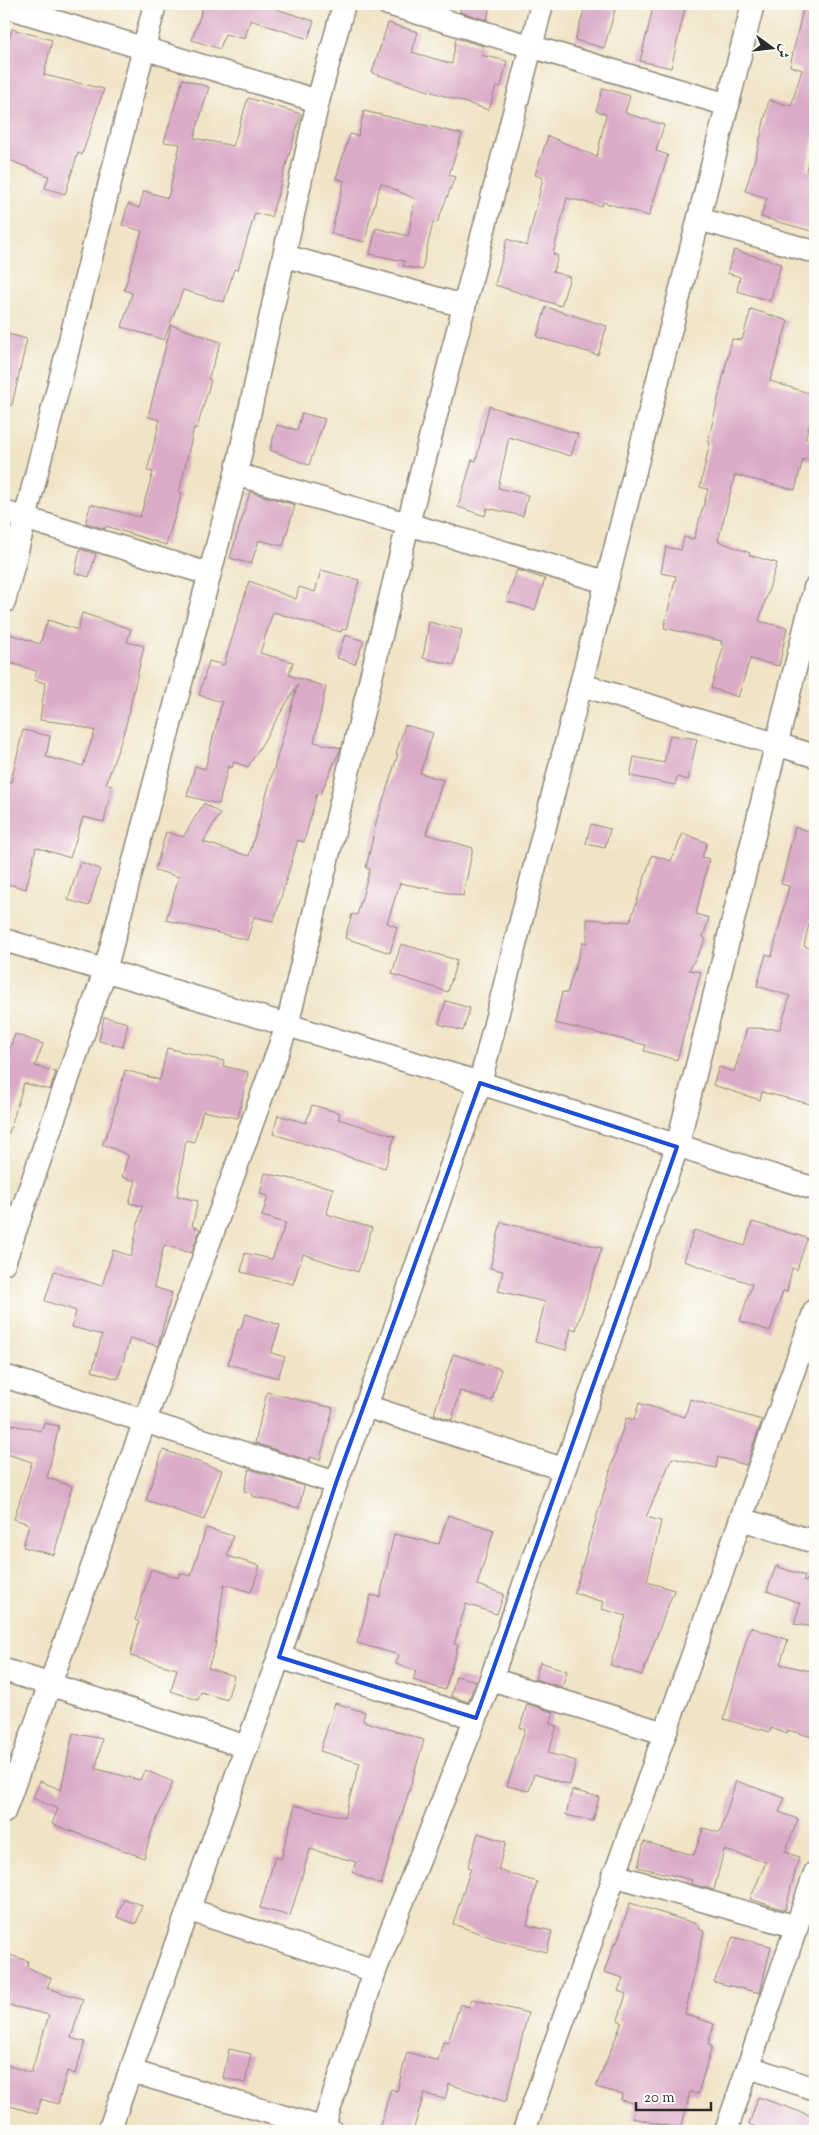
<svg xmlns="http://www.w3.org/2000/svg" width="819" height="2135" viewBox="0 0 819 2135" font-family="'Sorts Mill Goudy',Amiri,serif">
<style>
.building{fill:#daaac7}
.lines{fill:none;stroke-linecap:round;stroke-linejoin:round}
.minor-casing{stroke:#8e8778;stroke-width:25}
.minor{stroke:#fff;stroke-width:22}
.marked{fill:none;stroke:#1d4ed8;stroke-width:4;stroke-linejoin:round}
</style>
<rect width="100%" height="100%" fill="#fdfcf7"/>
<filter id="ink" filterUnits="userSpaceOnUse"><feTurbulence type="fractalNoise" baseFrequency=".02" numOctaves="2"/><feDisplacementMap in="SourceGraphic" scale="10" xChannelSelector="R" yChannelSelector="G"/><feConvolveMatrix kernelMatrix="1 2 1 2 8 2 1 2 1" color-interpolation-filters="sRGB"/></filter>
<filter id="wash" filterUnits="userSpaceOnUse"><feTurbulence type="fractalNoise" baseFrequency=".0096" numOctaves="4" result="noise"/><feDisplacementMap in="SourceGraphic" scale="20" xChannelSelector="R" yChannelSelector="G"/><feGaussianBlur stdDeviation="1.12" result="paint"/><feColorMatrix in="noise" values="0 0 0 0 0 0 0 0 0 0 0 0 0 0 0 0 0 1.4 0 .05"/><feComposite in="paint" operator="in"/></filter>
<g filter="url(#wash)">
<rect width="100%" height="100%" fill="#f0e3c6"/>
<g id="blocks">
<!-- building -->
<g class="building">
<path d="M 204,4 L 261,4 L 314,21 L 308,39 L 250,20 L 245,39 L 225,34 L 220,49 L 192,40 Z"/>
<path d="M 461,4 L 490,4 L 487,20 L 460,12 Z"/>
<path d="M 586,4 L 595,4 L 615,10 L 604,48 L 575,40 Z"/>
<path d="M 654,4 L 686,4 L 671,68 L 640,61 Z"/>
<path d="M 804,4 L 815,4 L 815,131 L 806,170 L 815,172 L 815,232 L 761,217 L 767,198 L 745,191 L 757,152 L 769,100 L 791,106 L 802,70 L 790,66 Z"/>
<path d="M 388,23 L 418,32 L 412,52 L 452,64 L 456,38 L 483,46 L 481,55 L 507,61 L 501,87 L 496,86 L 489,110 L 372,73 Z"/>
<path d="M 12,29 L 52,40 L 44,75 L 104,89 L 82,155 L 78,153 L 65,194 L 45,188 L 49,176 L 4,158 L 4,43 L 8,44 Z"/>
<path d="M 183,79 L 209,87 L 194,138 L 233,146 L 248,98 L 301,114 L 271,217 L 255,213 L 238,270 L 234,269 L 224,302 L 183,290 L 164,340 L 122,327 L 132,293 L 124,290 L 142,231 L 122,225 L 128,204 L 139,208 L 144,191 L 168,198 L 180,144 L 164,142 Z"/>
<path d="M 603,88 L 630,96 L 625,113 L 664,125 L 656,151 L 668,155 L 649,216 L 603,202 L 602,206 L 567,198 L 553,254 L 558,256 L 553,272 L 570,277 L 561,306 L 495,285 L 507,239 L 527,246 L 543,178 L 535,175 L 548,136 L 597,157 L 606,114 L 596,111 Z"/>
<path d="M 364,111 L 462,134 L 449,175 L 455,177 L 437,223 L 433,222 L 422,270 L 403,266 L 404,261 L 370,254 L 376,228 L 408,236 L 415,199 L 381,183 L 369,222 L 365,242 L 331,234 L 344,181 L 336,178 L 350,134 L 358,136 Z"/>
<path d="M 734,250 L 781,264 L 770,301 L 737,291 L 740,277 L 727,273 Z"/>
<path d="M 546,307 L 607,326 L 598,355 L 537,337 Z"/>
<path d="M 751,309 L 788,321 L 770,381 L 815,395 L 815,407 L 805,439 L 815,442 L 815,462 L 803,459 L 795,490 L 735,475 L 718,541 L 750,553 L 749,555 L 777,563 L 759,621 L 787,628 L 779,666 L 750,659 L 738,697 L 711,688 L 724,645 L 721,645 L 722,641 L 664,628 L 676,576 L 661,573 L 666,547 L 681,550 L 684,537 L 694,539 L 708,489 L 700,487 L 710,442 L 708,442 L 732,339 L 742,340 Z"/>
<path d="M 171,325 L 221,342 L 208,379 L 211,380 L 197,428 L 194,428 L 179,493 L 182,493 L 166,545 L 106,526 L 105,529 L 86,523 L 86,520 L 91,504 L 140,517 L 153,472 L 147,471 L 160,420 L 148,417 Z"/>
<path d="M 4,333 L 27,339 L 12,405 L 4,404 Z"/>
<path d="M 489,406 L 578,434 L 571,456 L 509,437 L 498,488 L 528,495 L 523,516 L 487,508 L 485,516 L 458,507 L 472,460 L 476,461 Z"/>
<path d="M 302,413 L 325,419 L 309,465 L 270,450 L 277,425 L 297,430 Z"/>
<path d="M 250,492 L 295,505 L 283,546 L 259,540 L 251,564 L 230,558 Z"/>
<path d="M 80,549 L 96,554 L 89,577 L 75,573 Z"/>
<path d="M 321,570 L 359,580 L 346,630 L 342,629 L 341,632 L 273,612 L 260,653 L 293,662 L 289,675 L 326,687 L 314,742 L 341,748 L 320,795 L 317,793 L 304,842 L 298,840 L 274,921 L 254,917 L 247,940 L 166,920 L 179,877 L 155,870 L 166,832 L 183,837 L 204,803 L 220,814 L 203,842 L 249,856 L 298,684 L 248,767 L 234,762 L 232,768 L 228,766 L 219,804 L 187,796 L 195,766 L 205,769 L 222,702 L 199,695 L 209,661 L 224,665 L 249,581 L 296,599 L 299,587 L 315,592 Z"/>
<path d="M 517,570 L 545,579 L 535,610 L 506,601 Z"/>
<path d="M 82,613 L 131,629 L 127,642 L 144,646 L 125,729 L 106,784 L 112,786 L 104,822 L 83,817 L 70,858 L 36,847 L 26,889 L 4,883 L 4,780 L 11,782 L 23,730 L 50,736 L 46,757 L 83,766 L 95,731 L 72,724 L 40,720 L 45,683 L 34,680 L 37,671 L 4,661 L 4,632 L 40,644 L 48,620 L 78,630 Z"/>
<path d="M 429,622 L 462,630 L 454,665 L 423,658 Z"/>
<path d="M 345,635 L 364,641 L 355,664 L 337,658 Z"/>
<path d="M 405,725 L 433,733 L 420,773 L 443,780 L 426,834 L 473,848 L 463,896 L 400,883 L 387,923 L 397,927 L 390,953 L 345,938 L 352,914 L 357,915 L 370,869 L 366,868 L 377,819 L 398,754 L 396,754 Z"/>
<path d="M 670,735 L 697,739 L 688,780 L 677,777 L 675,785 L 630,776 L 634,757 L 664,763 Z"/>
<path d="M 591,824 L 610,829 L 605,848 L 586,844 Z"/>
<path d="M 795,827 L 815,833 L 815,897 L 804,946 L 815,950 L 815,1105 L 762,1092 L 760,1100 L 713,1085 L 719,1067 L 734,1072 L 747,1028 L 780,1029 L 790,996 L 757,986 L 766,954 L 772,956 L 789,886 L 781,884 Z"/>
<path d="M 683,833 L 707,843 L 702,857 L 709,859 L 696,914 L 709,918 L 703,937 L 706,939 L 689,970 L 701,972 L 677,1060 L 644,1051 L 646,1045 L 555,1023 L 562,992 L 567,993 L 583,942 L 587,943 L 587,919 L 630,922 L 652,855 L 671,861 Z"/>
<path d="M 80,862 L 100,869 L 89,906 L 68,900 Z"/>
<path d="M 401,944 L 457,960 L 448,992 L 392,974 Z"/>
<path d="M 446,1001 L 470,1008 L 463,1031 L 439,1024 Z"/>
<path d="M 104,1017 L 128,1023 L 123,1047 L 99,1041 Z"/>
<path d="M 15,1034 L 43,1044 L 35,1066 L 56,1072 L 50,1090 L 24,1083 L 9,1133 L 4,1132 L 4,1064 Z"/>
<path d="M 167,1048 L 224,1061 L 223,1066 L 248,1072 L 238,1118 L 203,1111 L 194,1142 L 186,1140 L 177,1196 L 198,1201 L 192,1226 L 200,1229 L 191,1253 L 164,1245 L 154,1287 L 172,1293 L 159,1342 L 158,1346 L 130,1338 L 118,1379 L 92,1371 L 102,1335 L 72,1327 L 76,1311 L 45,1301 L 54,1271 L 102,1286 L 113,1250 L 131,1256 L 142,1206 L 129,1203 L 136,1181 L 122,1177 L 128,1155 L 102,1144 L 110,1127 L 125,1070 L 160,1080 Z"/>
<path d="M 312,1105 L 340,1113 L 338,1119 L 395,1136 L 385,1168 L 273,1134 L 278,1115 L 306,1123 Z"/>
<path d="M 265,1173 L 333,1188 L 327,1214 L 372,1228 L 358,1272 L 303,1254 L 293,1284 L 241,1272 L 245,1253 L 272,1259 L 286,1223 L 262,1216 L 268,1196 L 260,1194 Z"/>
<path d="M 501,1222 L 602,1248 L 576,1330 L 571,1328 L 566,1350 L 535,1342 L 545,1302 L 498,1291 L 503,1271 L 490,1268 Z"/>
<path d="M 752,1222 L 807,1238 L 797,1270 L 792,1268 L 787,1292 L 783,1291 L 770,1331 L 740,1321 L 752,1284 L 684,1261 L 694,1230 L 745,1246 Z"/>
<path d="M 246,1314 L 280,1325 L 271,1353 L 285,1357 L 278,1378 L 228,1364 L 238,1329 L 240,1330 Z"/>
<path d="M 453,1354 L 501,1369 L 492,1401 L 460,1391 L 452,1420 L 434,1414 Z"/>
<path d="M 267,1392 L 333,1408 L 320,1460 L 310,1457 L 310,1461 L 255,1443 Z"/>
<path d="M 690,1399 L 762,1420 L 746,1465 L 718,1457 L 716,1468 L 672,1458 L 646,1517 L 661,1521 L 647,1582 L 674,1590 L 642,1675 L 610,1665 L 626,1616 L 602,1609 L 604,1602 L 574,1593 L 626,1418 L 634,1420 L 639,1403 L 685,1417 Z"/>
<path d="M 4,1423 L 41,1431 L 44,1423 L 59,1426 L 47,1478 L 72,1486 L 54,1555 L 23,1547 L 29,1524 L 14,1519 L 32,1462 L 4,1453 Z"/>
<path d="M 163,1450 L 222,1470 L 204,1520 L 146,1500 Z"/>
<path d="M 249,1469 L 304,1486 L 299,1508 L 252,1496 L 253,1494 L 244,1491 Z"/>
<path d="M 448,1515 L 494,1530 L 477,1585 L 504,1594 L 497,1614 L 466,1604 L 454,1644 L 458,1645 L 445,1690 L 413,1680 L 416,1671 L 396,1664 L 399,1655 L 357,1643 L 371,1595 L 380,1597 L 394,1534 L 439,1544 Z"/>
<path d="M 206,1528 L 233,1536 L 227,1556 L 260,1566 L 251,1592 L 224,1584 L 215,1647 L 208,1668 L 234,1676 L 227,1700 L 201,1692 L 198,1700 L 171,1691 L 177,1669 L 130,1656 L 139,1622 L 135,1620 L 151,1569 L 178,1578 L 180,1573 L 191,1576 Z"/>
<path d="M 776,1566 L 805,1576 L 803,1581 L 806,1582 L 810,1568 L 815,1569 L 815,1627 L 794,1624 L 800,1603 L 767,1591 Z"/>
<path d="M 750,1627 L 788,1640 L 780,1664 L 815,1672 L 815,1738 L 788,1730 L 787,1734 L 771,1728 L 770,1732 L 724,1719 Z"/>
<path d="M 540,1662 L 567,1671 L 562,1687 L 535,1679 Z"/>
<path d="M 456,1676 L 476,1681 L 468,1702 L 451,1696 Z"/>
<path d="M 335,1703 L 365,1712 L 363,1721 L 424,1740 L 381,1885 L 352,1872 L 356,1862 L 310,1849 L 290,1916 L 260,1908 L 275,1857 L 281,1859 L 295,1805 L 344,1817 L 360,1763 L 320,1751 Z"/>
<path d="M 527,1704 L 554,1712 L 550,1724 L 557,1726 L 548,1753 L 576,1761 L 570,1785 L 534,1774 L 529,1791 L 507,1786 L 525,1730 L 520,1728 Z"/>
<path d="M 73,1733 L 102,1739 L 96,1769 L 140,1780 L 145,1770 L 173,1782 L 152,1830 L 144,1858 L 52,1824 L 58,1809 L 33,1798 L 40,1781 L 61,1790 Z"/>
<path d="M 736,1781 L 785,1798 L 779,1812 L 798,1819 L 785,1852 L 799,1857 L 785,1910 L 750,1899 L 766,1862 L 724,1850 L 714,1890 L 691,1884 L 692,1880 L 638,1867 L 644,1842 L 694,1855 L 703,1828 L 720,1833 Z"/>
<path d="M 572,1790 L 599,1797 L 593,1821 L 566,1815 Z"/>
<path d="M 478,1833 L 506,1842 L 498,1870 L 537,1882 L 527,1925 L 552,1931 L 547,1952 L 499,1940 L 453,1924 L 471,1868 L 468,1867 Z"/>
<path d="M 124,1899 L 142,1905 L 136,1924 L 117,1917 Z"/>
<path d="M 630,1903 L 700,1925 L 699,1929 L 704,1931 L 685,2014 L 714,2024 L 708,2045 L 712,2046 L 698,2094 L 690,2092 L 681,2129 L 633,2118 L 636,2104 L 621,2100 L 622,2094 L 596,2087 L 622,2022 L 618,2020 L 626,1994 L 618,1991 L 623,1978 L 604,1972 L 615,1942 L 617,1943 Z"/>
<path d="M 733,1937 L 771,1946 L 760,1993 L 714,1982 Z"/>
<path d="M 4,1953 L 28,1961 L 27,1967 L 51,1978 L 47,1988 L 83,1999 L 71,2038 L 85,2042 L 75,2074 L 67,2071 L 58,2104 L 41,2099 L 37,2114 L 4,2104 L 4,2064 L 31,2073 L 49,2015 L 4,2004 Z"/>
<path d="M 472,1999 L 528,2013 L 506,2102 L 449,2084 L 445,2099 L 424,2094 L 413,2131 L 396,2131 L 380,2126 L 391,2089 L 397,2091 L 407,2052 L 438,2061 L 443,2042 L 448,2043 L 460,2004 L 469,2007 Z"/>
<path d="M 229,2049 L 251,2054 L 245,2083 L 223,2078 Z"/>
<path d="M 758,2097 L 815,2117 L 815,2131 L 771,2131 L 749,2125 Z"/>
</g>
</g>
</g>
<g filter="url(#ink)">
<use href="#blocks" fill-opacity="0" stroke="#8e8778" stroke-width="1"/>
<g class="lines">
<!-- minor casing -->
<g class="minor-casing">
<g id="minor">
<path d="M 388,4 L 728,105"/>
<path d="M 4,6 L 318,101"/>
<path d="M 699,219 L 815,252"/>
<path d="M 285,256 L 464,306"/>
<path d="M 236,474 L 606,582"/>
<path d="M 4,512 L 209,574"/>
<path d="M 4,602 L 155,4"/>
<path d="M 582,685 L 815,756"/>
<path d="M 4,940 L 480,1083 L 815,1189"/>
<path d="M 4,1263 L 105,971 L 236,474 L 318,101 L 344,4"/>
<path d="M 4,1376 L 336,1483"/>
<path d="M 365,1406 L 563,1469"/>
<path d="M 741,1519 L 815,1542"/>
<path d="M 279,1657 L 476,1718"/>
<path d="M 4,1670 L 247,1747"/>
<path d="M 491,1679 L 664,1733"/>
<path d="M 4,1812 L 287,1026 L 408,524 L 542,4"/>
<path d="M 613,1875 L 797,1927"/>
<path d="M 190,1910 L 375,1971"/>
<path d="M 749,2067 L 815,2089"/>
<path d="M 130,2071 L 332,2131"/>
<path d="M 109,2131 L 279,1657 L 336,1483 L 388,1348 L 480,1083 L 753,4"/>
<path d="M 322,2131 L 375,1971 L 491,1679 L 677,1147 L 815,588"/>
<path d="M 524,2131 L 815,1310"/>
<path d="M 726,2131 L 815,1873"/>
</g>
</g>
<!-- minor -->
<use href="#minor" class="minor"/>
</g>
</g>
<!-- marked area -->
<path class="marked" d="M 480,1083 L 677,1147 L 476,1718 L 279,1657 L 336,1483 Z"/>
<!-- margin -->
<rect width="819" height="2135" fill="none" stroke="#fdfcf7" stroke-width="20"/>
<!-- north arrow -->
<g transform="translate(772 48) rotate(105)" stroke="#fdfcf7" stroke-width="4" paint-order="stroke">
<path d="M0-4L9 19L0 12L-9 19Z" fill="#2b2b2b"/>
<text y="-8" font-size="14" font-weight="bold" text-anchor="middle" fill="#2b2b2b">ش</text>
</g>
<!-- scale -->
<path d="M636 2102v8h75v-8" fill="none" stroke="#2b2b2b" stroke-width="2.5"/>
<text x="644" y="2102" font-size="15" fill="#2b2b2b" stroke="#fdfcf7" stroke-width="4" paint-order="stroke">20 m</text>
</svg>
